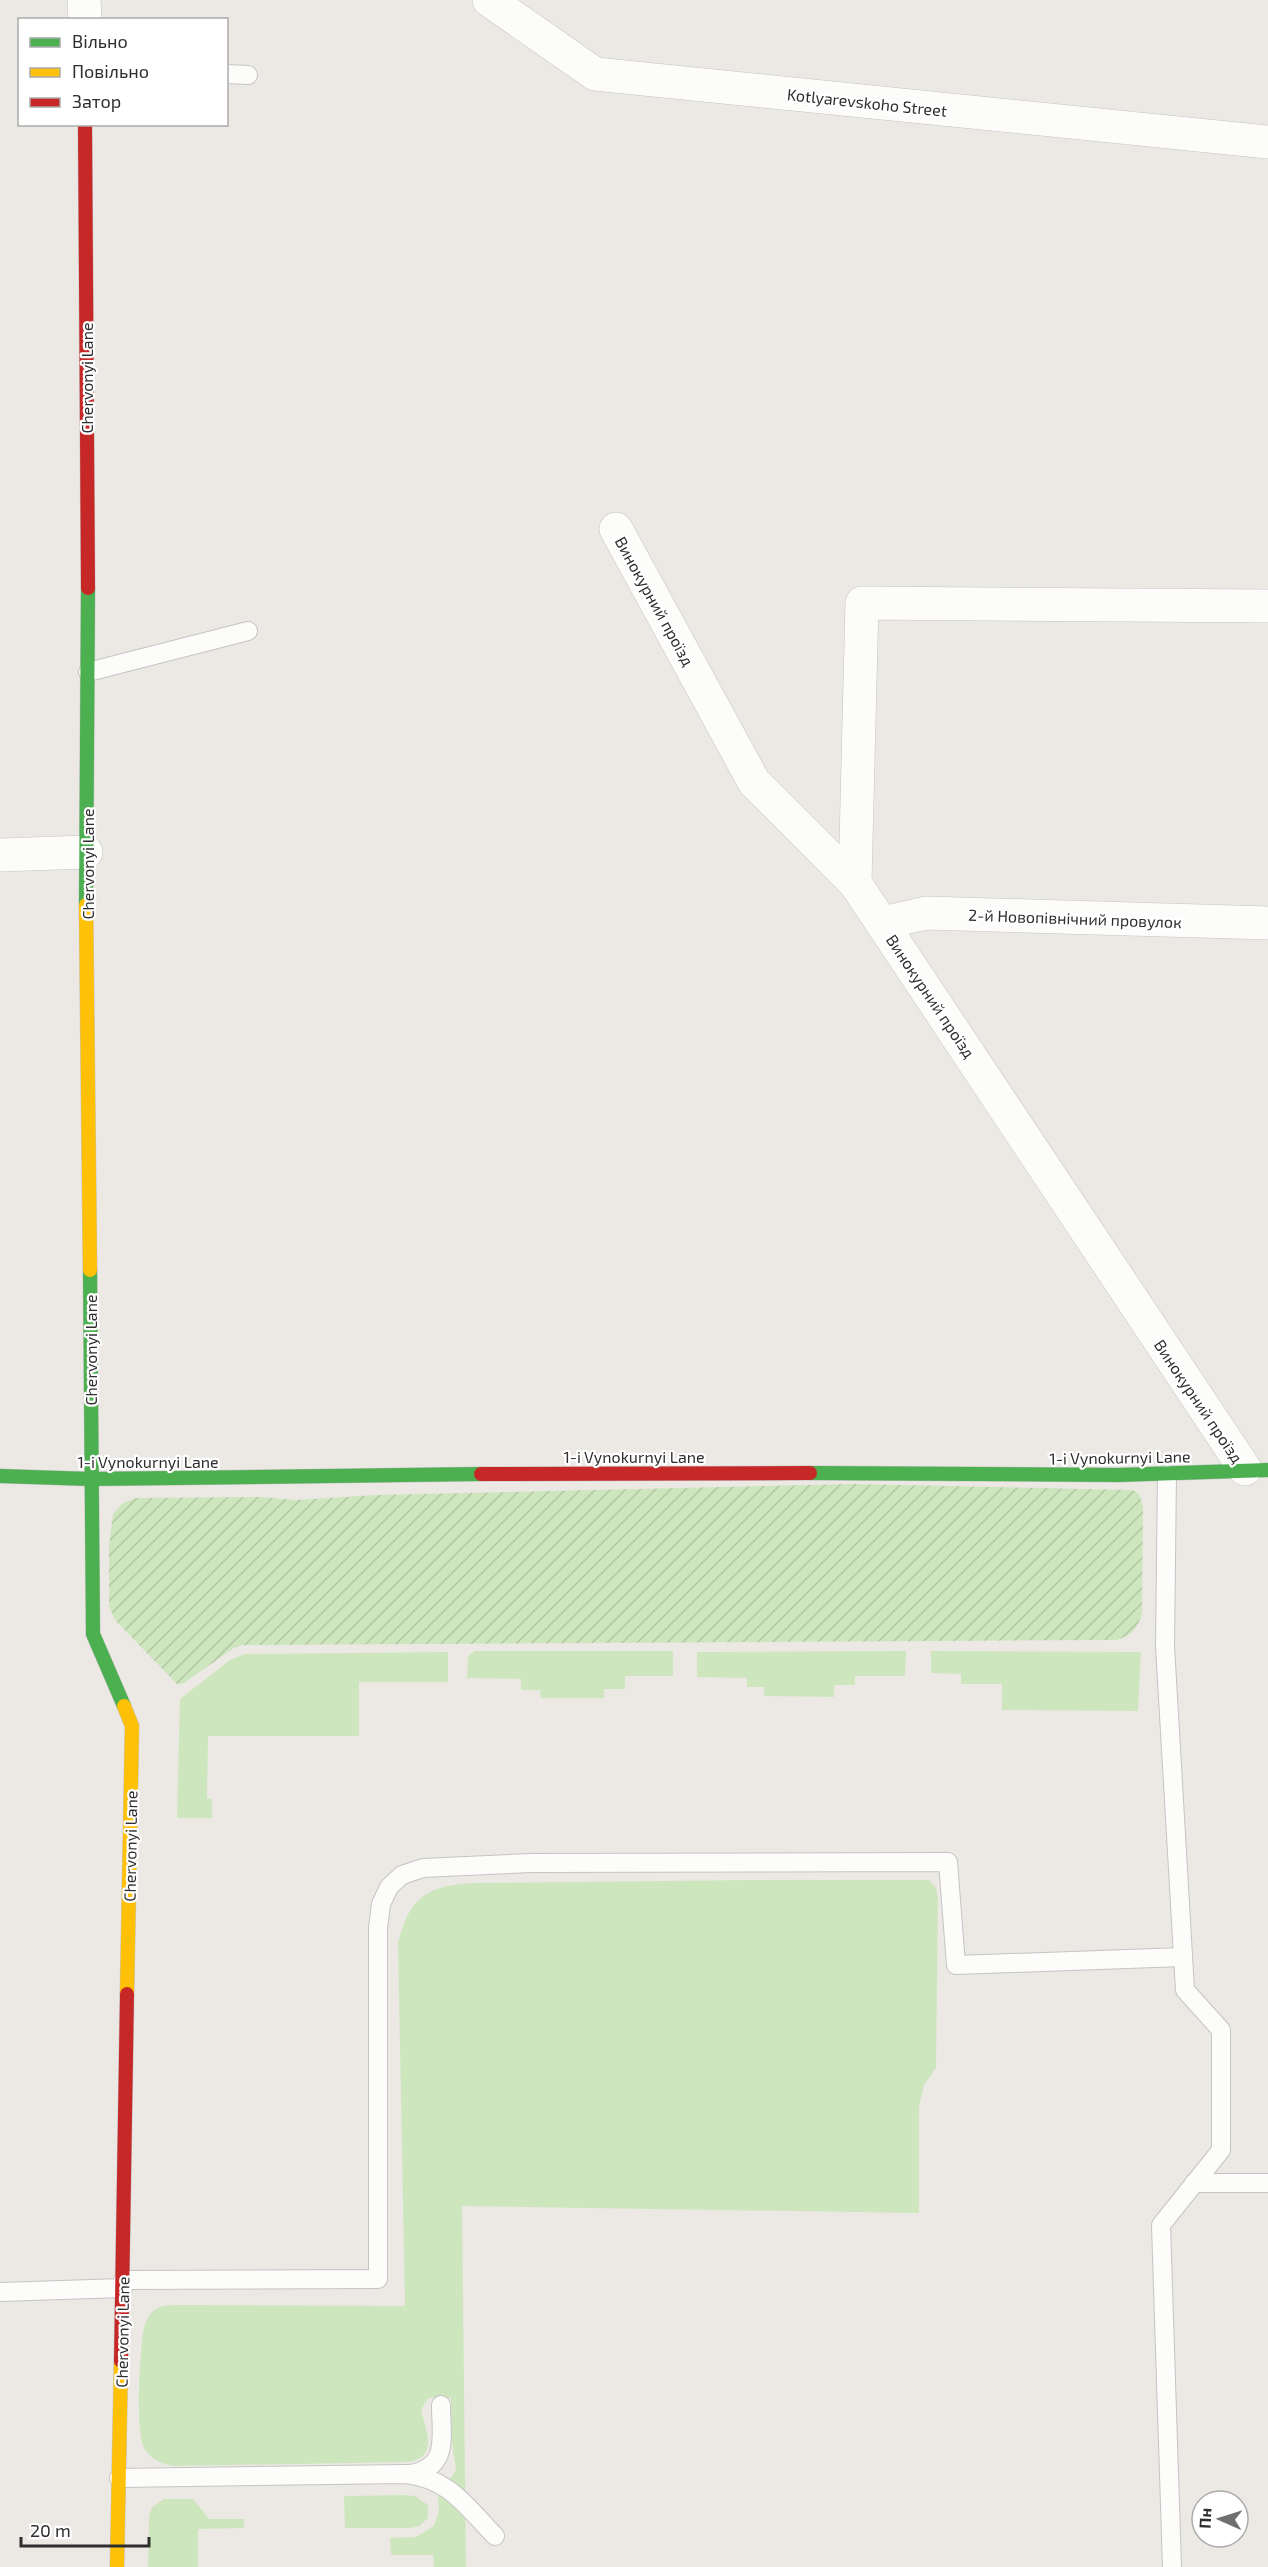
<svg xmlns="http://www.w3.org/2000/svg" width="1268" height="2567" viewBox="0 0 1268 2567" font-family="'Exo 2',sans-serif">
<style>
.grass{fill:#cee6be}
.garden{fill:url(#garden-furrows)}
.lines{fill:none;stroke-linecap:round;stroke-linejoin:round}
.lane-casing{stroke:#c5c4c5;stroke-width:20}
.street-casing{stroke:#c5c4c5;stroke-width:34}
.fast-casing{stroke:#c5c4c5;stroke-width:15}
.slow-casing{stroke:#c5c4c5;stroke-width:15}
.jam-casing{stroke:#c5c4c5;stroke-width:15}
.lane{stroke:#fcfcfb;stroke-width:18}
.street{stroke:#fcfcfb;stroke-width:33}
.fast{stroke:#4caf50;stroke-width:14}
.slow{stroke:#ffc107;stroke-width:14}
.jam{stroke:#c62828;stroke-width:14}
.labels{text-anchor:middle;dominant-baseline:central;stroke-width:4.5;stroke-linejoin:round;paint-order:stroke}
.street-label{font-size:16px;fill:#2e2e2e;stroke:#fff}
</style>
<defs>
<pattern id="garden-furrows" width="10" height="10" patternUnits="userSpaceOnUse" patternTransform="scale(1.5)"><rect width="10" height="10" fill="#cee6be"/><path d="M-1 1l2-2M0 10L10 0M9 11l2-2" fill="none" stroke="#b1c6a4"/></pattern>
</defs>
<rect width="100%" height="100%" fill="#ece8e4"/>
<!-- grass -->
<g class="grass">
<path d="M 475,1651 L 673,1651 L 673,1676 L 625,1676 L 625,1689 L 604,1689 L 604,1698 L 541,1698 L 540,1690 L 521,1690 L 521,1679 L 467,1678 L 468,1656 Z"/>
<path d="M 906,1651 L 905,1676 L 855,1676 L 855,1685 L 834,1685 L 834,1697 L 764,1696 L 764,1687 L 747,1687 L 747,1678 L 697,1677 L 697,1652 Z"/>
<path d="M 931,1651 L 1141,1652 L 1138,1711 L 1002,1710 L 1002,1684 L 961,1684 L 961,1674 L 931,1673 Z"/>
<path d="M 448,1652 L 448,1682 L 359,1682 L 359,1736 L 208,1736 L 207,1798 L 212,1799 L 212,1818 L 177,1818 L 180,1699 L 230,1660 L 245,1654 Z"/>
<path d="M 753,1880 L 929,1880 L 936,1888 L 938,1898 L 936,2068 L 924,2085 L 919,2107 L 919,2213 L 462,2206 L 466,2567 L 434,2567 L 433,2555 L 391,2555 L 390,2538 L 416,2537 L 434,2526 L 439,2511 L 438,2496 L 456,2470 L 452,2443 L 451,2398 L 428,2398 L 421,2410 C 426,2430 439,2457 408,2462 L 175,2466 C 163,2465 150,2459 144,2448 C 135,2431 140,2354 143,2333 C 144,2326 147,2317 152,2312 C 160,2304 172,2305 182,2305 L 405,2306 L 398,1943 C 410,1895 429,1885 476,1883 Z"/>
<path d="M 404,2495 L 415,2496 L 428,2505 L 428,2518 L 419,2526 L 410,2528 L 345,2528 L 344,2496 Z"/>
<path d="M 164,2499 L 193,2499 L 209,2519 L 244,2519 L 244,2528 L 198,2529 L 198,2567 L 148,2567 L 149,2516 L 152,2507 Z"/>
</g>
<!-- garden -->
<path class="garden" d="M 854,1484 L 1133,1490 L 1139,1494 L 1143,1506 L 1142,1614 C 1137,1629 1132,1635 1117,1640 L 243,1645 L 234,1648 L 184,1683 L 177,1684 L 115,1620 L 109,1606 L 109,1546 L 113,1514 L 122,1504 L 135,1498 L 262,1497 L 296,1500 L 376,1495 Z"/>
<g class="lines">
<!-- lane casing -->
<g class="lane-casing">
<g id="lane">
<path d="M 226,74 L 248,75"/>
<path d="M 88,672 L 248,631"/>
<path d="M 1167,1474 L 1165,1646 L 1185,1990 L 1221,2030 L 1221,2150 L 1161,2225 L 1172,2567"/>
<path d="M 1194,2183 L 1268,2183"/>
<path d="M 123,2280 L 378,2279 L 378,1928 L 381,1904 L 389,1887 L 402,1875 L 423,1868 L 531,1863 L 948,1862 L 956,1965 L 1183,1957"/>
<path d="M 0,2292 L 123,2288"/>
<path d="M 410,2474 C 450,2468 441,2436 441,2405"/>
<path d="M 119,2478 L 405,2474 C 450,2479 465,2505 495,2536"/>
</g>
</g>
<!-- street casing -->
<g class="street-casing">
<g id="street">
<path d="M 84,0 L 85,20"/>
<path d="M 489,0 L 595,74 L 1268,142"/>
<path d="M 616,529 L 754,782 L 855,883 L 1245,1469"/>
<path d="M 0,855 L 86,852"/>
<path d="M 855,883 L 862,603 L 1268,606"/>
<path d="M 883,923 L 926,913 L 1268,923"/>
</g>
</g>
<!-- fast casing -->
<g class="fast-casing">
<g id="fast">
<path d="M 86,905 L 88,588"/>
<path d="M 90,1270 L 93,1634 L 124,1706"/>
<path d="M 810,1473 L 1118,1475 L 1268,1470"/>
<path d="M 0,1476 L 90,1479 L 481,1474"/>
</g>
</g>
<!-- slow casing -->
<g class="slow-casing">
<g id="slow">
<path d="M 86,905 L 90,1270"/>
<path d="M 124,1706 L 132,1726 L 127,1994"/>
<path d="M 117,2567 L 121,2361"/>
</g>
</g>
<!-- jam casing -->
<g class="jam-casing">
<g id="jam">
<path d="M 85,124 L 88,588"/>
<path d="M 481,1474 L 810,1473"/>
<path d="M 121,2361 L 127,1994"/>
</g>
</g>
<!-- lane -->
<use href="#lane" class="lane"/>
<!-- street -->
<use href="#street" class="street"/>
<!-- fast -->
<use href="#fast" class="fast"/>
<!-- slow -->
<use href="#slow" class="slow"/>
<!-- jam -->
<use href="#jam" class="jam"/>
</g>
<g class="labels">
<!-- street labels -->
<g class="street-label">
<text transform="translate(867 102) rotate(6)">Kotlyarevskoho Street</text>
<text transform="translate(86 378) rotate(-90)">Chervonyi Lane</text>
<text transform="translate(655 601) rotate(61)">Винокурний проїзд</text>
<text transform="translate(87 864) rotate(-90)">Chervonyi Lane</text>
<text transform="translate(1075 918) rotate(2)">2-й Новопівнічний провулок</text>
<text transform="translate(931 996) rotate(56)">Винокурний проїзд</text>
<text transform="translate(90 1350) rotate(-90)">Chervonyi Lane</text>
<text transform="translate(1199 1401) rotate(56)">Винокурний проїзд</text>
<text x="634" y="1456">1-i Vynokurnyi Lane</text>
<text transform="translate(1120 1457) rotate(-1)">1-i Vynokurnyi Lane</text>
<text x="148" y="1461">1-i Vynokurnyi Lane</text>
<text transform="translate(130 1846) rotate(-89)">Chervonyi Lane</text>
<text transform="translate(122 2332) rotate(-89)">Chervonyi Lane</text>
</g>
</g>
<!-- legend -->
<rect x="18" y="18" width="210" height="108" fill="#ffffff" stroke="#ababab" stroke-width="1.5"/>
<rect x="30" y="38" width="30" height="9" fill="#4caf50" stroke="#ababab" stroke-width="1.5"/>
<text x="72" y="48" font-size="18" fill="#2e2e2e">Вільно</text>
<rect x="30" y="68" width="30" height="9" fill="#ffc107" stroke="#ababab" stroke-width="1.5"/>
<text x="72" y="78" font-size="18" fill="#2e2e2e">Повільно</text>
<rect x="30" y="98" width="30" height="9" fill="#c62828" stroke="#ababab" stroke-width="1.5"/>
<text x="72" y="108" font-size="18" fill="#2e2e2e">Затор</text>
<!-- north arrow -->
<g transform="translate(1220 2519) rotate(273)"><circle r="28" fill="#ffffff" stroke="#ababab" stroke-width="1.5"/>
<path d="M0-4.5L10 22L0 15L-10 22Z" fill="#706f6e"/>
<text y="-9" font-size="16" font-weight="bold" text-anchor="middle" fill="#2e2e2e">Пн</text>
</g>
<!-- scale -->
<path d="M21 2537v9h128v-9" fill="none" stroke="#2e2e2e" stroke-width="3"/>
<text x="30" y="2537" font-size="18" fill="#2e2e2e" stroke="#ffffff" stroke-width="4.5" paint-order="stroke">20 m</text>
</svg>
